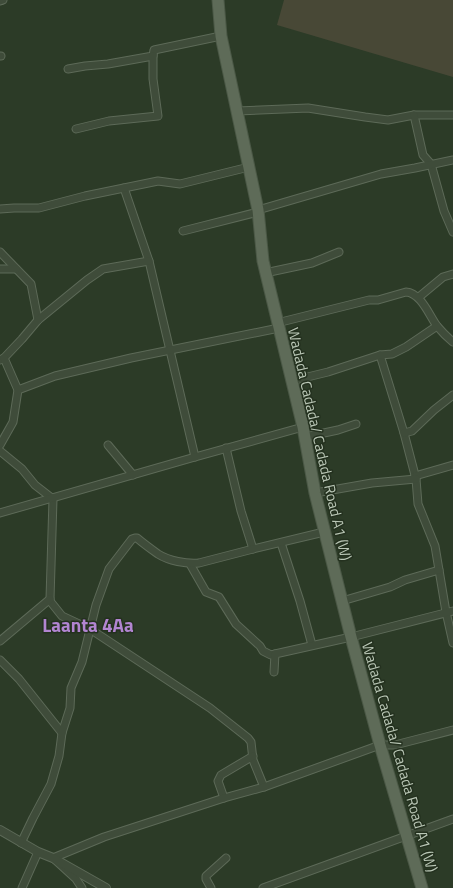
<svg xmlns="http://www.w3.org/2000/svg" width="453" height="888" viewBox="0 0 453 888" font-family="'Titillium Web',sans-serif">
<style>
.green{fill:#484836}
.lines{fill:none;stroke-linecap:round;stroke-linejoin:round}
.minor-casing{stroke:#5d6a58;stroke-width:9}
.tertiary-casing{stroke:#5d6a58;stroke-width:10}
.primary-casing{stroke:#4b5846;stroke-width:13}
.minor{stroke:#3f4c3a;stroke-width:7}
.tertiary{stroke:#3f4c3a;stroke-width:8}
.primary{stroke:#5e6b58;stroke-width:11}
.labels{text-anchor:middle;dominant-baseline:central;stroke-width:3;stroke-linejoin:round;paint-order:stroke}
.street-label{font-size:15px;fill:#bac7b6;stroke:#24311f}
.district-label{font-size:19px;font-weight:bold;fill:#b285d1;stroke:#24311f}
</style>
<rect width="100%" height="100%" fill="#2c3b27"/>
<!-- green -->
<path class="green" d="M 284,0 L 453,0 L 453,77 L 277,25 Z"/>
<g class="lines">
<!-- minor casing -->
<g class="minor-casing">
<g id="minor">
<path d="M 0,1 L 3,0"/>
<path d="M 0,56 L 1,56"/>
<path d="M 68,69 L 85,66 L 108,64 L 153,56 L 154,50 L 221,36"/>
<path d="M 237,111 L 308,108 L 365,117 L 388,120 L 414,115 L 453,115"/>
<path d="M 414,115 L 423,155 L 431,164 L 444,211 L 453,232"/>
<path d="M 76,129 L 109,121 L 158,116 L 153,79 L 153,56"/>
<path d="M 124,188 L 149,261 L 195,457"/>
<path d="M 0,209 L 14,208 L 39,208 L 85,196 L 158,181 L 180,184 L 249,167"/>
<path d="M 258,210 L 381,174 L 415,168 L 453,160"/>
<path d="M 183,231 L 258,212"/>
<path d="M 0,252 L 31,284 L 38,320"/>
<path d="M 0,269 L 16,269"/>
<path d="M 265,273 L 312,263 L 339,252"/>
<path d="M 419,297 L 443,277 L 453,274"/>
<path d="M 277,323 L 369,300 L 378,300 L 406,292 C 421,293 429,315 437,326 C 442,332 447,337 453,342"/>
<path d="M 380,355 L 404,433 L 416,479 L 418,504 L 435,546 L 446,612 L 453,643"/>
<path d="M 0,360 L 4,358 L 22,339 L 38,320 L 87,280 L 103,269 L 149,261"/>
<path d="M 291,381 L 328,372 L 380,355 L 392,354 L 406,347 L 437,326"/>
<path d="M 18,390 L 55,376 L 131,358 L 279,328"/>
<path d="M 404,433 L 412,431 L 434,410 L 453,395"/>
<path d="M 305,437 L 338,430 L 356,424"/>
<path d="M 0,445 L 13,422 L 18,390 L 4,358"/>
<path d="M 108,445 L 133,475"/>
<path d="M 226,448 L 241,511 L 253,549"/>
<path d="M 0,451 L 22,469 L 35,485 L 53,499 L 50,599 L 50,601 L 62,616 L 90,629 L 210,708 L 248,738 L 251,742 L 253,760 L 264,787"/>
<path d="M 415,476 L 453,465"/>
<path d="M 315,493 L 372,483 L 416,479"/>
<path d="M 0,513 L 195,457 L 303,427"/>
<path d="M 281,543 L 300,601 L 312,645"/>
<path d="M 190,564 L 206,592 L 219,597 L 236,624 L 260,646 L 263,651 L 271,655 L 275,654"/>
<path d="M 342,601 L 390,587 L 405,580 L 439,570"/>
<path d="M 0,641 L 50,599"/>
<path d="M 0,660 L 19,679 L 62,733"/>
<path d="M 274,672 L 275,654 L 351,637 L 453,611"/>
<path d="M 224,798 L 218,781 L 221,775 L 253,756"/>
<path d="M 21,843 L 33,818 L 51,784 L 59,756 L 62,733 L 70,708 L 71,688 L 82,662 L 96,605 L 109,569 L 132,539 L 135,538 L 137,538 C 144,544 151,549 158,554 C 169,561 186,564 199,563 L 253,549 L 324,532"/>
<path d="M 22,888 L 38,852"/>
<path d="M 82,888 L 76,879 L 53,858 L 104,837 L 224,798 L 264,787 L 380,745 L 395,745 L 453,730"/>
<path d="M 211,888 L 206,879 L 206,876 L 226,858"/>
<path d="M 263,888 L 453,819"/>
</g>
</g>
<!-- tertiary casing -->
<g class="tertiary-casing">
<path id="tertiary" d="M 0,830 L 38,852 L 53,858 L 106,888"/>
</g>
<!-- primary casing -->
<g class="primary-casing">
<path id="primary" d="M 218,0 L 221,36 L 258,210 L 263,261 L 303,427 L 315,493 L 351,637 L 380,745 L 422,888"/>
</g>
<!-- minor -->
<use href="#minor" class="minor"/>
<!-- tertiary -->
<use href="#tertiary" class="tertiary"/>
<!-- primary -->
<use href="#primary" class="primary"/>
</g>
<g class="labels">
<!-- street labels -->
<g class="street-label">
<text transform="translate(320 444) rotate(77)">Wadada Cadada/ Cadada Road A1 (W)</text>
<text transform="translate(400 757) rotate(74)">Wadada Cadada/ Cadada Road A1 (W)</text>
</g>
<!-- district labels -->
<g class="district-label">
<text x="88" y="624">Laanta 4Aa</text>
</g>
</g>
</svg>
